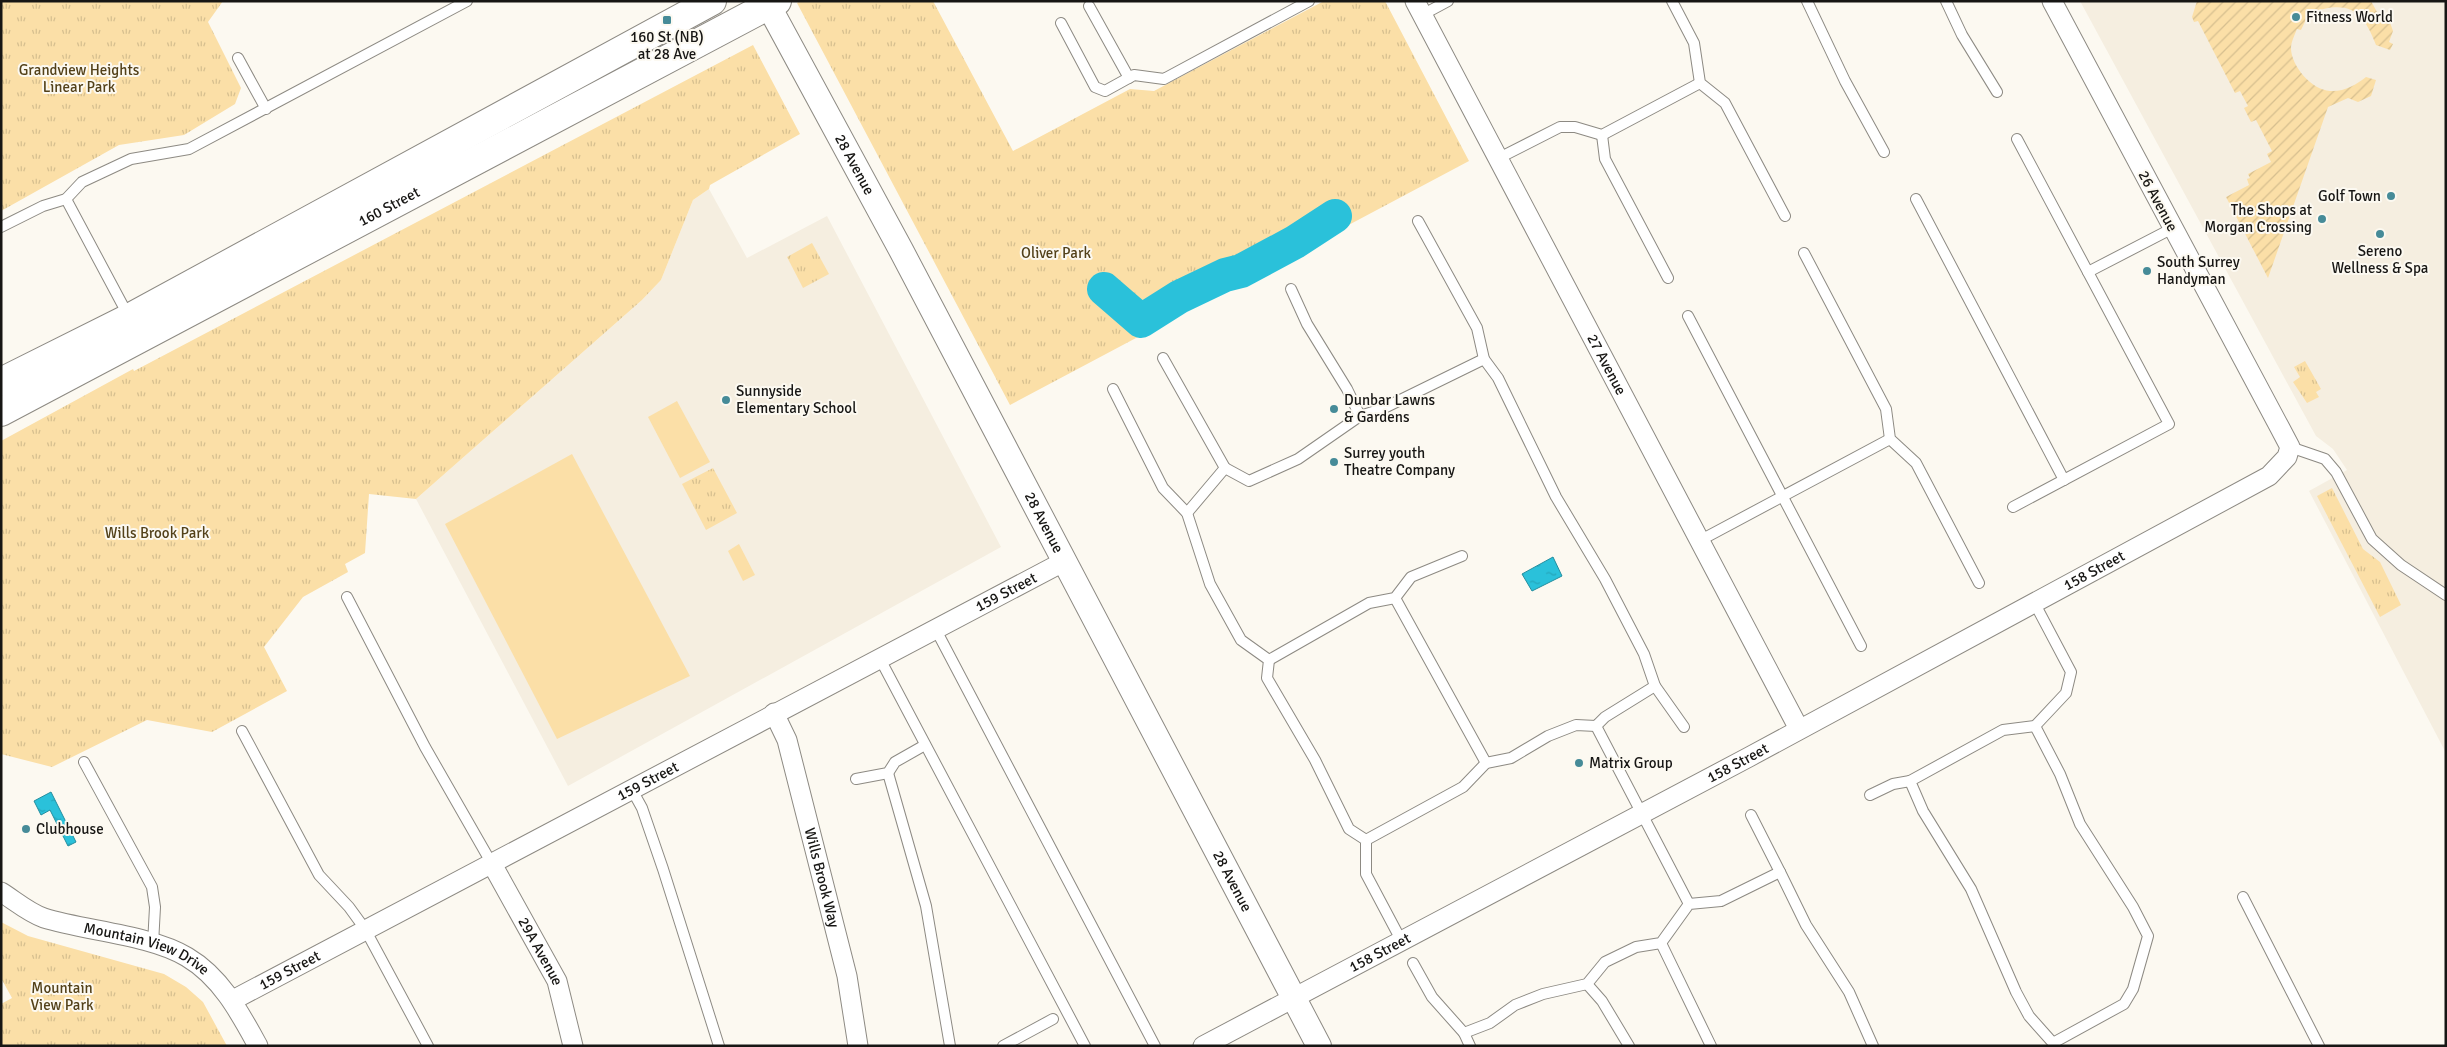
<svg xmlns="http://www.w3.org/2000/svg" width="2447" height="1047" viewBox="0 0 2447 1047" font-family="Signika,sans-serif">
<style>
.built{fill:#f5eee0}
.grass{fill:#fbdfa7}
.park{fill:url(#park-tufts)}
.garden{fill:url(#garden-furrows)}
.water{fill:url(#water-ripples);stroke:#248e9f}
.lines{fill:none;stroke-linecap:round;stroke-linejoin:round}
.river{stroke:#2ac1da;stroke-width:34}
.service-casing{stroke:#8d8a83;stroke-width:12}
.minor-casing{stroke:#8d8a83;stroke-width:21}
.tertiary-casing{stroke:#8d8a83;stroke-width:26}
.secondary-casing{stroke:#8d8a83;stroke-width:30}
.service{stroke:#fff;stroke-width:10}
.minor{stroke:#fff;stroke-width:19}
.tertiary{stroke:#fff;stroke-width:24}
.secondary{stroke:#fff;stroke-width:28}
.poi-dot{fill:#468b98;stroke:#fcf9f1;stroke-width:2}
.labels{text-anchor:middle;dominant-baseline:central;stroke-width:4;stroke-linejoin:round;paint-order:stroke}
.poi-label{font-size:15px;fill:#171614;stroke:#fcf9f1;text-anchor:start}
.park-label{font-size:15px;fill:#534119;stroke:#fcf9f1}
.street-label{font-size:15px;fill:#171614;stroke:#fcf9f1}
</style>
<defs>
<pattern id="park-tufts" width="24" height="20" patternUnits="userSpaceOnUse" patternTransform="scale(1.25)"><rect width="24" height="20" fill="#fbdfa7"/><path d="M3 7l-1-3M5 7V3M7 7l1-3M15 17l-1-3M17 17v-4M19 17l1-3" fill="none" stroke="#d6bf8f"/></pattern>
<pattern id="garden-furrows" width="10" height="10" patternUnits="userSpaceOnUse" patternTransform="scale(1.25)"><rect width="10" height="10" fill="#fbdfa7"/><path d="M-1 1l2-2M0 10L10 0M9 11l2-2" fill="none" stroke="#d6bf8f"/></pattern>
<pattern id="water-ripples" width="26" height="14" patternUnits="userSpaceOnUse" patternTransform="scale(1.25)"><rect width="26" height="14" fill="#2ac1da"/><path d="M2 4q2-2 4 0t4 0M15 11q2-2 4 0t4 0" fill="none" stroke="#25a5ba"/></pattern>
</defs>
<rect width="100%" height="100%" fill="#fcf9f1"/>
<!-- built -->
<g class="built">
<path d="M 2080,1 L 2446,1 L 2446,753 L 2309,491 L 2347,470 L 2333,449 L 2316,436 Z"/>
<path d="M 709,189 L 747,258 L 827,216 L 1001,547 L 568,786 L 416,499 L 642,300 L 661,280 L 693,200 Z"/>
</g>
<!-- grass -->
<g class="grass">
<path d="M 677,401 L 710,462 L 680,478 L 648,417 Z"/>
<path d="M 572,454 L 690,676 L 557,739 L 445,524 Z"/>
<path d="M 739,544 L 755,575 L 743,581 L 728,551 Z"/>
</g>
<!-- park -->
<g class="park">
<path d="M 1,1 L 223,1 L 208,22 L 241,88 L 235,104 L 184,135 L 119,145 L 1,211 Z"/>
<path d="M 800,1 L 933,1 L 1013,151 L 1130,89 L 1154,91 L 1324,1 L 1385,1 L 1469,161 L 1010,405 L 797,3 Z"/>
<path d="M 753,45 L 800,134 L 710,185 L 709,189 L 693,200 L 661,280 L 642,300 L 416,499 L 369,494 L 365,553 L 345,564 L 348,572 L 303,597 L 264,647 L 287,691 L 212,732 L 147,720 L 52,767 L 1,754 L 1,441 L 133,369 L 134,371 Z"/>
<path d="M 812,243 L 829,274 L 803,288 L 787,257 Z"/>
<path d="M 2305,361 L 2321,389 L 2316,392 L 2319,397 L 2307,403 L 2293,382 L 2300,377 L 2294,367 Z"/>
<path d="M 713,468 L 737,513 L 706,530 L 682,484 Z"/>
<path d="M 2332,488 L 2363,549 L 2380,562 L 2401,605 L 2380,617 L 2317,496 Z"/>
<path d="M 1,922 L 28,936 L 164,974 L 186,987 L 203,1002 L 227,1046 L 1,1046 L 1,1004 L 12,998 L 1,978 Z"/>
</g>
<!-- garden -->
<path class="garden" d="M 2197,1 L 2371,1 L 2377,12 L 2388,17 L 2393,31 L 2389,42 L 2393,44 L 2390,50 L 2376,45 C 2362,8 2348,0 2309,13 L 2301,30 L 2297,29 C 2295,34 2291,42 2291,48 C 2291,66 2312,90 2330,91 C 2344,92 2356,85 2366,77 L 2376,80 L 2371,96 L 2358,102 L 2348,98 L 2328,107 L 2268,278 L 2226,197 L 2249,185 L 2247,179 L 2250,178 L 2248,174 L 2271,162 L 2267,154 L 2272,151 L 2256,120 L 2251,122 L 2244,108 L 2248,106 L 2240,91 L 2235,93 L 2198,21 L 2194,22 L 2192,17 Z"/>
<!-- water -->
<g class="water">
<path d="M 1553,557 L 1562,576 L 1532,591 L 1522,574 Z"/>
<path d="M 51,792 L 76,842 L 68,846 L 50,810 L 41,815 L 34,801 Z"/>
</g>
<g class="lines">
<!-- river -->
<path class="river" d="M 1104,289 L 1141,321 L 1179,297 L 1225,275 L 1241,271 L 1295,242 L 1335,216"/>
<!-- service casing -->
<g class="service-casing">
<g id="service">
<path d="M 1672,1 L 1694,43 L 1700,83 L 1725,103 L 1785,216"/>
<path d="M 1807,1 L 1845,81 L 1884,152"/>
<path d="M 1946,1 L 1962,35 L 1997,92"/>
<path d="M 1089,6 L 1129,78"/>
<path d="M 1422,15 L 1448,1"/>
<path d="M 1061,23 L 1095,87 L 1105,91 L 1134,75 L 1164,79 L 1309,1"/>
<path d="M 238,58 L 266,109"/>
<path d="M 1602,135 L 1605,159 L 1668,278"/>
<path d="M 1497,159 L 1560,127 L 1575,127 L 1602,135 L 1700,83"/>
<path d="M 66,199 L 129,317"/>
<path d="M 1916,199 L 2064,480"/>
<path d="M 1418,221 L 1477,328 L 1484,359 L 1498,378 L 1556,497 L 1605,579 L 1644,654 L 1655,686 L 1684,727"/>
<path d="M 1,227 L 43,206 L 66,199 L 82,182 L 131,159 L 189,149 L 467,1"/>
<path d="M 1804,253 L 1886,409 L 1890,439 L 1916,463 L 1979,583"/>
<path d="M 2088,272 L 2173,228"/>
<path d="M 1291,289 L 1307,324 L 1347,389 L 1360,416"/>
<path d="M 1688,316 L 1861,646"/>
<path d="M 1163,358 L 1225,468"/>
<path d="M 1113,389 L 1163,488 L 1187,513 L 1210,584 L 1241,640 L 1269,660 L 1267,678 L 1315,760 L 1349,829 L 1366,840 L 1366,874 L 1401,940"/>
<path d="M 2290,447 L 2325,459 L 2336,472 L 2372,539 L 2401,565 L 2446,595"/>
<path d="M 2013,507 L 2169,424 L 2017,139"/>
<path d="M 1187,513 L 1225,468 L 1249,481 L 1298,459 L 1360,416 L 1382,409 L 1484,359"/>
<path d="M 1699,541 L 1890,439"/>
<path d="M 347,597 L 425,747 L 492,864"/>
<path d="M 1395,598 L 1486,763"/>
<path d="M 2034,602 L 2071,672 L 2066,693 L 2035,726 L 2003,730 L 1910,781 L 1923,811 L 1971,889 L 2016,992 L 2029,1016 L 2053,1043 L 2053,1046"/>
<path d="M 935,628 L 1155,1046"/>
<path d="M 879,657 L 1085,1046"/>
<path d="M 1269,660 L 1369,603 L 1395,598 L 1411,577 L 1462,556"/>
<path d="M 1596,726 L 1689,904"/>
<path d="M 2035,726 L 2060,774 L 2080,824 L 2133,907 L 2148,936 L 2133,989 L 2124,1004 L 2053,1043"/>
<path d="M 242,731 L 319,875 L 349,907 L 365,929 L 428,1046"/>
<path d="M 84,762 L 152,887 L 155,907 L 153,944"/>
<path d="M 888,773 L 926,906 L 950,1046"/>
<path d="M 856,779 L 888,773 L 895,762 L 925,745"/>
<path d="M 631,788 L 642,808 L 663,869 L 719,1046"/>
<path d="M 1870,795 L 1893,784 L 1910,781"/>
<path d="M 1751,815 L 1780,872"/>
<path d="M 1366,840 L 1463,787 L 1486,763 L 1511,758 L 1548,736 L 1576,725 L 1596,726 L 1605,717 L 1655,686"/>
<path d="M 2243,897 L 2319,1046"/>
<path d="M 1661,943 L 1711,1046"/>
<path d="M 1413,963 L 1432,997 L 1464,1033 L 1490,1023 L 1515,1005 L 1543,994 L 1587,984 L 1605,962 L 1636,947 L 1661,943 L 1689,904 L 1721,901 L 1780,872 L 1806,925 L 1849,992 L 1873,1046"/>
<path d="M 1587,984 L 1602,1001 L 1629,1046"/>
<path d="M 1464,1033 L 1470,1046"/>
<path d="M 1003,1046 L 1053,1019"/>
</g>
</g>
<!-- minor casing -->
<g class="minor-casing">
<g id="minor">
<path id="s1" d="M 1415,1 L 1799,729"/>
<path id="s2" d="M 774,713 L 787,740 L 847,976 L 858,1046"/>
<path id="s3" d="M 492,864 L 557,981 L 573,1046"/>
<path id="s4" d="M 1,892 C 14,900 29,913 44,918 C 86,931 151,935 187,957 C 221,977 240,1013 258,1046"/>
<path id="s5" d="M 233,1000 L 1063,562"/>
<path id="s6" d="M 1203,1046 L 1749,757 L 2269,476 L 2287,457 L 2290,447 L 2280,428 L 2052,1"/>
</g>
</g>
<!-- tertiary casing -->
<g class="tertiary-casing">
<g id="tertiary">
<path id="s7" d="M 766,1 L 901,250 L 1319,1046"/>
</g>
</g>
<!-- secondary casing -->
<g class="secondary-casing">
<g id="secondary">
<path d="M 1,382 L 129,318 L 712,1"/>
<path id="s8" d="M 1,412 L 777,1"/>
</g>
</g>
<!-- service -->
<use href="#service" class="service"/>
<!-- minor -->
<use href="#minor" class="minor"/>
<!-- tertiary -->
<use href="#tertiary" class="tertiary"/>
<!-- secondary -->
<use href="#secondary" class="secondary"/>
</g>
<!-- markers -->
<g class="poi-dot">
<circle cx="2296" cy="17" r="5"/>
<rect x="662" y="15" width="10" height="10" rx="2.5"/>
<circle cx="2391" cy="196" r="5"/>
<circle cx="2322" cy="219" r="5"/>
<circle cx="2380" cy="234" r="5"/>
<circle cx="2147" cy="271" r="5"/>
<circle cx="726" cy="400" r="5"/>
<circle cx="1334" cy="409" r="5"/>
<circle cx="1334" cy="462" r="5"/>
<circle cx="1579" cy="763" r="5"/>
<circle cx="26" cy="829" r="5"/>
</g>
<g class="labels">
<!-- poi labels -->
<g class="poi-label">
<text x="2306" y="17">Fitness World</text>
<text x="667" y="37" text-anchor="middle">160 St (NB)<tspan x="667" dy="17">at 28 Ave</tspan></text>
<text x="2381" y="196" text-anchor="end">Golf Town</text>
<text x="2312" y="210" text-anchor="end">The Shops at<tspan x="2312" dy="17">Morgan Crossing</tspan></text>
<text x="2380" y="251" text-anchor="middle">Sereno<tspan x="2380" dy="17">Wellness &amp; Spa</tspan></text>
<text x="2157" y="262">South Surrey<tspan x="2157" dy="17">Handyman</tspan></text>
<text x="736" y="391">Sunnyside<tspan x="736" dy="17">Elementary School</tspan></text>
<text x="1344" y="400">Dunbar Lawns<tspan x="1344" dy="17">&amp; Gardens</tspan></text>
<text x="1344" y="453">Surrey youth<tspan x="1344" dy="17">Theatre Company</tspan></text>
<text x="1589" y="763">Matrix Group</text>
<text x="36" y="829">Clubhouse</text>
</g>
<!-- park labels -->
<g class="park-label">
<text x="79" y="70">Grandview Heights<tspan x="79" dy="17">Linear Park</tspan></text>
<text x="1056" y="253">Oliver Park</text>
<text x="157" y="533">Wills Brook Park</text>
<text x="62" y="988">Mountain<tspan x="62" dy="17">View Park</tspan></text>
</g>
<!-- street labels -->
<g class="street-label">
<text stroke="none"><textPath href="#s7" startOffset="186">28 Avenue</textPath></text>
<text transform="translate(2158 201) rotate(62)">26 Avenue</text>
<text stroke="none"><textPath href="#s8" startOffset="439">160 Street</textPath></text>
<text stroke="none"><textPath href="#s1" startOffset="411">27 Avenue</textPath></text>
<text stroke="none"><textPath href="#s7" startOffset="591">28 Avenue</textPath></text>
<text stroke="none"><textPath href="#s6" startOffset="1010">158 Street</textPath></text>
<text stroke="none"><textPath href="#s5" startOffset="874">159 Street</textPath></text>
<text stroke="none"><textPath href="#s6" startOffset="605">158 Street</textPath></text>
<text stroke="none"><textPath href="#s5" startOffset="469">159 Street</textPath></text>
<text stroke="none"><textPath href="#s2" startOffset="172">Wills Brook Way</textPath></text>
<text stroke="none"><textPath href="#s7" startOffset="996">28 Avenue</textPath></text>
<text stroke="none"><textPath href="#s4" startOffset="158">Mountain View Drive</textPath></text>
<text stroke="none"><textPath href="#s3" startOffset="100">29A Avenue</textPath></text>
<text stroke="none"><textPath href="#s6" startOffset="200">158 Street</textPath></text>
<text stroke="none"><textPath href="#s5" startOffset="64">159 Street</textPath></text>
</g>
</g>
<!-- border -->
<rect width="2447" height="1047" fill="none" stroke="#171614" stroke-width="5"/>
</svg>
